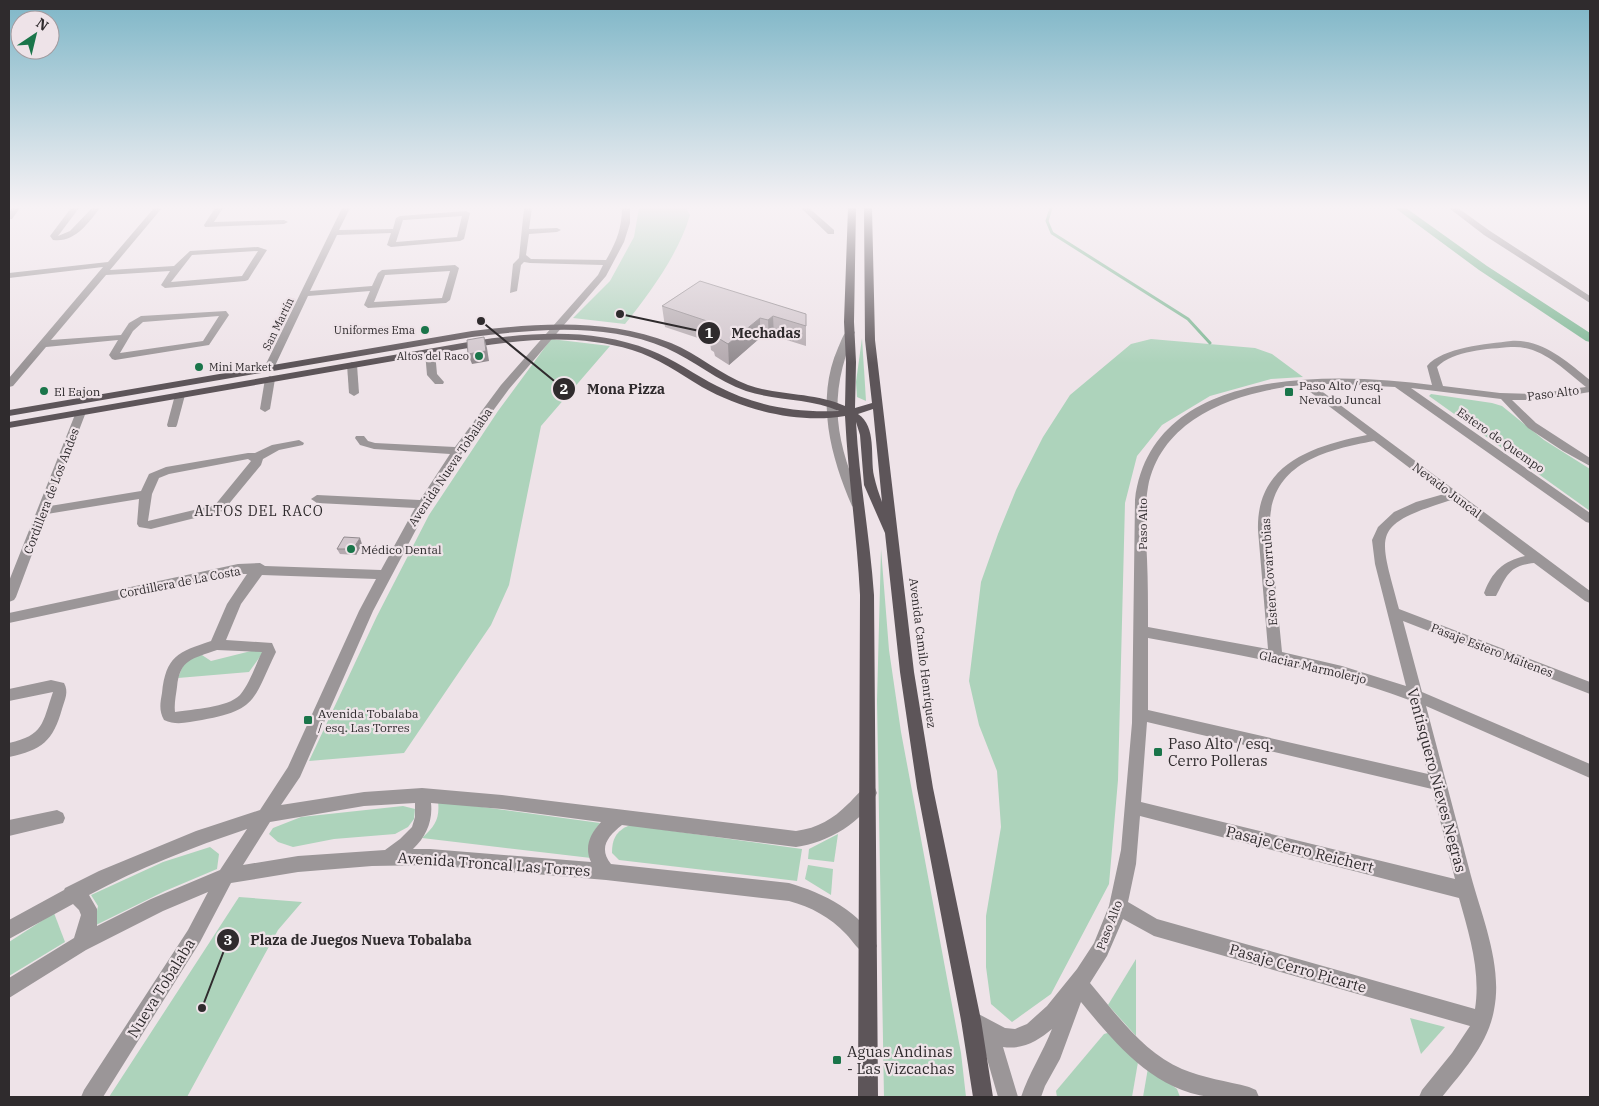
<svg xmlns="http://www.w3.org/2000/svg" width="1599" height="1106" viewBox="0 0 1599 1106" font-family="'IBM Plex Serif',serif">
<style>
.green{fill:#add3bb}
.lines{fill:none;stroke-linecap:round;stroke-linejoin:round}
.stream{stroke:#7fb895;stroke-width:3}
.canal{fill:#7fb895;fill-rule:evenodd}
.minor{fill:#9b9698;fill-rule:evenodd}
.major{fill:#5d5559;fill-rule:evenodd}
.wall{fill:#b4aaaf}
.shaded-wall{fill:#928b8f}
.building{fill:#d1c6cc;stroke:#928b8f}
.poi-dot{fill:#1a754a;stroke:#eee3e8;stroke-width:2}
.labels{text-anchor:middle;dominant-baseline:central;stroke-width:4.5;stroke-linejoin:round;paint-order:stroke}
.far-street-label{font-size:11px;fill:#2f2b2d;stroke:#eee3e8}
.far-poi-label{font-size:11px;fill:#2f2b2d;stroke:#eee3e8;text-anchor:end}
.poi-label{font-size:12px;fill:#2f2b2d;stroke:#eee3e8;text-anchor:start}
.street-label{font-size:12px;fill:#2f2b2d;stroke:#eee3e8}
.neighbourhood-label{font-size:14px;letter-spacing:1px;fill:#2f2b2d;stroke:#eee3e8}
.near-poi-label{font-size:15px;fill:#2f2b2d;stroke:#eee3e8;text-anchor:start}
.near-street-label{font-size:15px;fill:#2f2b2d;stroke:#eee3e8}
.leader{fill:none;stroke:#2f2b2d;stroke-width:2}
.callout-dot{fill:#2f2b2d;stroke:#eee3e8;stroke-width:2}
.mark-label{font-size:15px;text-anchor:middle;font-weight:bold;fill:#fff}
.callout-label{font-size:14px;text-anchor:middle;font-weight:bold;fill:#2f2b2d;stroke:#eee3e8;stroke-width:4.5;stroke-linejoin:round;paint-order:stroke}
</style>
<rect width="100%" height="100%" fill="#eee3e8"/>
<!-- green -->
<g class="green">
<path d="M 639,208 L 686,208 L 690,215 C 679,253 650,293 625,324 L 573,318 L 610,281 L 634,237 Z"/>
<path d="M 862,338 L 866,401 L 857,397 L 856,382 Z"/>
<path d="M 551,339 L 610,346 L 541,426 L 509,585 L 491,625 L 404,753 L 309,761 L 377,616 L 429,515 L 498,411 Z"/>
<path d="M 1151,339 L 1255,348 L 1272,354 L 1303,377 L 1271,379 L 1210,396 L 1162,425 L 1137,456 L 1125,503 L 1118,780 L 1109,884 L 1051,994 L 1012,1022 L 991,1004 L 986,967 L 986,916 L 1001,827 L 997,771 L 979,725 L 969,681 L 981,582 L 998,534 L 1016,490 L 1043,437 L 1070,395 L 1131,344 Z"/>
<path d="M 1431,394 L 1492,403 L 1502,406 L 1544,440 L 1590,469 L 1590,511 L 1429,396 Z"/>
<path d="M 881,549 L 889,650 L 901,732 L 961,1053 L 966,1097 L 884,1097 L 877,701 Z"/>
<path d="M 267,647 L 249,672 L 178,678 L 186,658 L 202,655 L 211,661 Z"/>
<path d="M 438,801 L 600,823 C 591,835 586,844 591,858 L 422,838 C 435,826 440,819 438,801 Z"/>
<path d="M 403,806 L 415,809 L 414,819 L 408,827 L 395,834 L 334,839 L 293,847 L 278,842 L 269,834 L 273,828 L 301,817 Z"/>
<path d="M 630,825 L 802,849 L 797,881 L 619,860 L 612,853 C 612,839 616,831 630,825 Z"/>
<path d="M 838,834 L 834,862 L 808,859 L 809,849 Z"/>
<path d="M 210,847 L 219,854 L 217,869 L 165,891 L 94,926 L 98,906 L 91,895 L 163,862 Z"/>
<path d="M 808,865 L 833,869 L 831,895 L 805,879 Z"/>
<path d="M 239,897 L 302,902 L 278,930 L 187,1097 L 109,1097 Z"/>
<path d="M 54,913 L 65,942 L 9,976 L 9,942 Z"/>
<path d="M 1136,959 L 1136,1036 L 1108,1005 Z"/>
<path d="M 1410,1018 L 1445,1027 L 1421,1054 Z"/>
<path d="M 1111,1032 L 1138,1062 L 1132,1097 L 1057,1097 L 1056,1091 L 1104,1034 Z"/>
<path d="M 1148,1068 L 1177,1089 L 1180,1097 L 1143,1097 Z"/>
</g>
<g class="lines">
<!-- stream -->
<path class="stream" d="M 1051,208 L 1047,221 L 1052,233 L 1188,319 L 1210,343"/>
<!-- canal -->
<path class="canal" d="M 1395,208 L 1406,208 L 1487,266 L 1590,333 L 1590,342 L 1586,341 L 1479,270 Z"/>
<!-- minor -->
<g class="minor">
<path d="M 12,208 L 20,208 L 12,219 L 9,219 L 9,212 Z"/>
<path d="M 71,208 L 79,208 L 58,236 L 70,231 L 92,208 L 100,208 C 88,223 75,243 53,240 L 50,236 Z"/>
<path d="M 154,208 L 162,208 L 110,270 L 174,266 L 190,251 L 258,247 L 267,250 L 248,280 L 245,281 L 165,288 L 161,285 L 170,271 L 106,275 L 51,340 L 121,335 L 129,323 L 141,316 L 226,311 L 229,315 L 209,345 L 115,360 L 112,359 L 109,355 L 118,340 L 46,347 L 13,386 L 9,387 L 9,378 L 103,267 L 9,278 L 9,273 L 108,262 ZM 258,251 L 242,276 L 171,282 L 192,255 ZM 219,316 L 203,341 L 120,353 L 133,331 L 143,322 Z"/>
<path d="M 215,208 L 223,208 L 214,222 L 284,220 L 288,222 L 284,224 L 205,227 L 204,225 Z"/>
<path d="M 342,208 L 350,208 L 339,230 L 393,229 L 396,218 L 400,216 L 466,211 L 470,213 L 464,239 L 460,241 L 391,247 L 387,245 L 391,233 L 337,235 L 310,291 L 372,286 L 378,273 L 382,270 L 455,265 L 459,268 L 450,300 L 446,303 L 368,308 L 364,305 L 370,291 L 308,296 L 274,368 L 272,370 L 266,370 L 264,368 ZM 462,216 L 457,237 L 396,242 L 403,220 ZM 450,271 L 442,298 L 374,302 L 385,275 Z"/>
<path d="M 524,208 L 532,208 L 529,229 L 557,228 L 561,230 L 557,232 L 529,234 L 526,255 L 531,259 L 606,260 C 616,243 622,228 622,208 L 630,208 L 630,223 L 624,242 L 606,276 L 509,389 L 462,453 L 429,505 L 373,611 L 300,777 L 281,805 L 364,792 L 422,788 L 502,795 L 796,831 C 818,828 833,819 848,804 C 855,798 860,789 869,786 L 875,788 L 877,793 C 864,822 827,843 796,847 L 622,825 C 608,836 598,848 611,864 L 789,883 C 823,893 863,912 877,946 L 874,952 L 868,955 C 858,951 853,941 846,934 C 830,917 811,907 789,901 L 606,880 L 430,865 L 372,866 L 298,872 L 231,883 L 200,942 L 103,1097 L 81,1097 L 84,1090 L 188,930 L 208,892 L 163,911 L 86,950 L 9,998 L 9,978 L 74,938 L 81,915 L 79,910 L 73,904 L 9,939 L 9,920 L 64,890 L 65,888 L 99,871 L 196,831 L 260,810 L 288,767 L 359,611 L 376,579 L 262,575 L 241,604 L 226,640 L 272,643 L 276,652 C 253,699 258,710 202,720 C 188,722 177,726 164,720 C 159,711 160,704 162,693 C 166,656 178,652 211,641 L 227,604 L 247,574 L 238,574 L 9,623 L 9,613 L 238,564 L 260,563 L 265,566 L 381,570 L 415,508 L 317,503 L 311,499 L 317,495 L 420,500 L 450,454 L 374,449 L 360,445 L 355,438 L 356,436 L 364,436 L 368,441 L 375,443 L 455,447 L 501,385 L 598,275 L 603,265 L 530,263 L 524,262 L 521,265 L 517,291 L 510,293 L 513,264 L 519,258 ZM 217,650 L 262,652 C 255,666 250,683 240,695 C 227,708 193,709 175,712 C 174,704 176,695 177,687 C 180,659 192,659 217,650 ZM 415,803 L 415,817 L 412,827 L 400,839 L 385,850 L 298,856 L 243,865 L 270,822 L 364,806 ZM 431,803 L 502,809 L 601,822 C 590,834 584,847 591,862 L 430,849 L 413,849 C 426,837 433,821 431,803 ZM 247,829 L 220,870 L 151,899 L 97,926 L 97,909 L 89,895 C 139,868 193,847 247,829 Z"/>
<path d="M 801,208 L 809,208 L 834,230 L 834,234 L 828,234 Z"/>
<path d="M 1449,208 L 1458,208 L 1490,231 L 1590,296 L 1590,303 L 1484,235 Z"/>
<path d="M 850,329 L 855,332 C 826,397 836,444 864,506 L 858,510 L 852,506 C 831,457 815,400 838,348 C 841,342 843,332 850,329 Z"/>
<path d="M 1511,341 C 1543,339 1566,361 1590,380 L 1590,392 L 1541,400 L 1512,400 L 1536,423 L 1590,458 L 1590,466 L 1563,451 L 1528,428 L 1501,399 L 1411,388 L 1590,513 L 1590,523 L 1586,522 L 1395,387 L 1338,384 L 1312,384 L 1590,591 L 1590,603 L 1585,601 L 1534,563 C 1508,566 1507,576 1496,596 L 1486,596 L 1484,593 C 1492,572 1503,561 1525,556 L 1451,500 C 1369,526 1379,532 1399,609 L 1590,682 L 1590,694 L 1403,621 L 1422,692 L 1590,764 L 1590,778 L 1426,706 C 1441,763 1456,819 1471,876 C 1482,917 1503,966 1494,1010 C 1488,1044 1463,1071 1442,1097 L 1419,1097 L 1422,1090 L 1452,1053 L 1470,1026 L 1154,936 L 1123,919 L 1107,956 L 1090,983 C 1116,1014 1144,1053 1182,1069 C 1203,1078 1227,1081 1249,1087 L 1256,1090 L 1259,1097 C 1243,1097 1225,1099 1209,1097 C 1152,1089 1115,1043 1081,1002 L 1060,1059 L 1045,1086 L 1041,1097 L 1021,1097 C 1029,1073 1043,1052 1052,1029 C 1038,1041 1022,1050 1003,1047 L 1018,1097 L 998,1097 L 981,1038 L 964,1027 L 961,1020 L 964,1013 L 971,1010 L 1005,1028 L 1015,1029 L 1027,1024 L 1047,1006 L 1077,969 L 1094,943 L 1109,906 L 1121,850 L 1132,723 L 1135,500 C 1151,365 1333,372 1432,385 L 1427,366 C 1443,347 1487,344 1511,341 ZM 1511,347 C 1541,345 1563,369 1586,387 L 1534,394 L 1500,393 L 1443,386 L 1437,367 C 1454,350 1488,349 1511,347 ZM 1301,385 L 1367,435 C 1312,446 1256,464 1258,530 L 1268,649 L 1148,627 C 1148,604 1148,582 1147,559 C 1146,535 1144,510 1148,487 C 1162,416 1238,392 1301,385 ZM 1374,441 L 1444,494 L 1416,502 L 1394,512 L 1378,527 L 1372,540 L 1375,564 L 1406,686 L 1342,666 L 1282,652 L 1270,530 C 1267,465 1321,451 1374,441 ZM 1148,638 C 1237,655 1324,668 1409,700 L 1428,774 L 1148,710 ZM 1147,722 L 1432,789 L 1455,879 L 1141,802 ZM 1140,816 L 1459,898 C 1469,934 1481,971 1475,1009 L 1157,919 L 1128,902 L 1136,864 Z"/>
<path d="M 430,349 L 435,352 L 437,374 L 444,382 L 443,384 L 435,384 L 427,375 L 425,352 Z"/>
<path d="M 352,362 L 357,365 L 359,393 L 354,396 L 349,393 L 347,365 Z"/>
<path d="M 270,376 L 275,379 L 270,409 L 265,412 L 260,409 L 265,379 Z"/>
<path d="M 180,392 L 185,395 L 177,425 L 176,427 L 168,427 L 167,425 L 175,395 Z"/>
<path d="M 81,409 L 86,412 L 50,506 L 141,491 L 149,474 L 166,467 L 248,453 L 255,453 L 272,445 L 299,440 L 304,443 L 303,445 L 279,450 L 263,459 L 261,465 L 223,511 L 151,529 L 139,527 L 137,524 L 139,499 L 47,514 L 16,597 L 14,600 L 9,602 L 9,581 L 76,412 ZM 248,459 L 251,461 L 215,505 L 148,521 L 152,494 L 159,478 L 169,474 Z"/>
<path d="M 51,680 L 64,683 C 69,692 65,699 62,709 C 53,741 42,750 9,757 L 9,743 C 44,735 42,724 53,692 L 9,701 L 9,689 Z"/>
<path d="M 57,810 L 63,813 L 65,818 L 63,823 L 9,836 L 9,820 Z"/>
</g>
<!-- major -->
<path class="major" d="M 848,208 L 856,208 L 854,322 L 856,362 L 855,408 L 872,403 L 865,340 L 864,208 L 872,208 L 875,340 L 914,672 L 933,788 L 981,1020 L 993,1097 L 973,1097 L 961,1020 L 917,788 L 900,672 L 885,533 L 864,485 L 860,435 L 856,422 C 859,480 870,537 874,595 L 878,1097 L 858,1097 L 860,595 C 857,535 848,476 845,416 C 798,424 743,410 702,387 C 679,373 658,358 632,350 C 580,334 527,339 474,347 L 9,428 L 9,422 L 474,341 C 533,332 594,328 650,350 C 674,359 695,375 717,386 C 755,406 796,413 839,411 C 810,398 776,401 746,391 C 717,381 694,360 666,348 C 605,322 536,329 472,337 L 9,416 L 9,410 L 472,331 C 539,323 607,318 671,343 C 698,354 721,375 748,385 C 779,396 814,392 845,406 L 846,362 L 844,322 ZM 873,409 L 882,502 C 879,494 876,485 874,476 C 870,456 877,427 858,414 Z"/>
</g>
<!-- wall -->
<g class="wall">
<path d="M 700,281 L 806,326 L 806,346 L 774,336 L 769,340 L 760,338 L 729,365 L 715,356 L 714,352 L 711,350 L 710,342 L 665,327 L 662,306 Z"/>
<path d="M 362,544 L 356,555 L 340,554 L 337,549 Z"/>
</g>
<!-- shaded-wall -->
<g class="shaded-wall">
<path d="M 773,316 L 774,336 L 769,340 L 768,320 Z"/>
<path d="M 760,318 L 760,338 L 729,365 L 728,344 Z"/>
<path d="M 484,337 L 487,348 L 489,361 L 472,364 L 468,354 Z"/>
<path d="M 360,538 L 362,544 L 356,555 L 353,549 Z"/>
</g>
<!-- building -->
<g class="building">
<path d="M 700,281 L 806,314 L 806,326 L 773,316 L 768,320 L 760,318 L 728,344 L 713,335 L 716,334 L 709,329 L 716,324 L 662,306 Z"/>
<path d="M 484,337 L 486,351 L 468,354 L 467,340 Z"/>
<path d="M 344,537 L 360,538 L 353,549 L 337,549 Z"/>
</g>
<!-- sky -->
<linearGradient id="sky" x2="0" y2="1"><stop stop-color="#7eb6c7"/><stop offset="0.57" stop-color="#f7f2f5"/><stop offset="1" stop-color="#f7f2f5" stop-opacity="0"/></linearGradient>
<rect width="1599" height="363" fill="url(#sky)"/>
<!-- markers -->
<g class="poi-dot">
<circle cx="425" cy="330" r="5"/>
<circle cx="479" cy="356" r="5"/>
<circle cx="199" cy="367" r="5"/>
<circle cx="44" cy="391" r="5"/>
<rect x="1284" y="387" width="10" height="10" rx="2.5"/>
<circle cx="351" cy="549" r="5"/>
<rect x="303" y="715" width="10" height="10" rx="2.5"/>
<rect x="1153" y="747" width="10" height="10" rx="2.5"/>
<rect x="832" y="1055" width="10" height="10" rx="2.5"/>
</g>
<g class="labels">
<!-- far-street labels -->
<g class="far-street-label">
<text transform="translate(278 324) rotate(-64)">San Martín</text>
</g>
<!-- far-poi labels -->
<g class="far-poi-label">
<text x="415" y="330">Uniformes Ema</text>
<text x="469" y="356">Altos del Raco</text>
<text x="209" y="367" text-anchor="start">Mini Market</text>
</g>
<!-- poi labels -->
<g class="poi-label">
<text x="1299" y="385">Paso Alto / esq.<tspan x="1299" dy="14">Nevado Juncal</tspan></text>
<text x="54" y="391">El Eajon</text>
<text x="361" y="549">Médico Dental</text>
<text x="318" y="713">Avenida Tobalaba<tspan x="318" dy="14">/ esq. Las Torres</tspan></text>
</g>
<!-- street labels -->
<g class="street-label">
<text transform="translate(1553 393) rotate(-7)">Paso Alto</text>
<text transform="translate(1501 440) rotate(35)">Estero de Quempo</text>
<text transform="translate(450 467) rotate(-56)">Avenida Nueva Tobalaba</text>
<text transform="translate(1447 490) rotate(37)">Nevado Juncal</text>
<text transform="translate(51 491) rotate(-69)">Cordillera de Los Andes</text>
<text transform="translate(1142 524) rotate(-90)">Paso Alto</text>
<text transform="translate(1269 572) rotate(-94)">Estero Covarrubias</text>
<text transform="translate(180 582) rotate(-11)">Cordillera de La Costa</text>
<text transform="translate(1492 650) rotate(21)">Pasaje Estero Maitenes</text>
<text transform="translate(923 653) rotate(83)">Avenida Camilo Henríquez</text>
<text transform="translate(1313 667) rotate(13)">Glaciar Marmolerjo</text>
<text transform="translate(1109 925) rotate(-69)">Paso Alto</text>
</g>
<!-- neighbourhood labels -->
<g class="neighbourhood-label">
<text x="259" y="511">ALTOS DEL RACO</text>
</g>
<!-- near-poi labels -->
<g class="near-poi-label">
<text x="1168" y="743">Paso Alto / esq.<tspan x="1168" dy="17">Cerro Polleras</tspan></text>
<text x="847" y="1051">Aguas Andinas<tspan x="847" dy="17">- Las Vizcachas</tspan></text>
</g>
<!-- near-street labels -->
<g class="near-street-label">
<text transform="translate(1437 780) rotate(75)">Ventisquero Nieves Negras</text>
<text transform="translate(1300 849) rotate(14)">Pasaje Cerro Reichert</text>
<text transform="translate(494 864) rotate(4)">Avenida Troncal Las Torres</text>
<text transform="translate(1298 968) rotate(16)">Pasaje Cerro Picarte</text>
<text transform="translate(161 988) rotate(-58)">Nueva Tobalaba</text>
</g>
</g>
<!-- callouts -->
<path class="leader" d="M620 314L709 333M481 321L564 389M202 1008L228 940"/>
<g class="callout-dot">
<circle cx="620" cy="314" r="5"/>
<circle cx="481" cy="321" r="5"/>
<circle cx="202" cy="1008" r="5"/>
<circle cx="709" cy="333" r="12"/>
<circle cx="564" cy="389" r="12"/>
<circle cx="228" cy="940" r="12"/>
</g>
<g class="mark-label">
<text x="709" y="338">1</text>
<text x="564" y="394">2</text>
<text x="228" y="945">3</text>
</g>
<g class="callout-label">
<text x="766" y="338">Mechadas</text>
<text x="626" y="394">Mona Pizza</text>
<text x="361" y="945">Plaza de Juegos Nueva Tobalaba</text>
</g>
<!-- border -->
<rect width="1599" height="1106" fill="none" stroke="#2f2b2d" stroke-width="20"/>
<!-- north arrow -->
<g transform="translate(35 35) rotate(35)"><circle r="24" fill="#eee3e8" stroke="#a2999d"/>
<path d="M0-4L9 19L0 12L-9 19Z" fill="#1a754a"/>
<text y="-8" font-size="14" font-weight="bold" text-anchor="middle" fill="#2f2b2d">N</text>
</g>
</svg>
